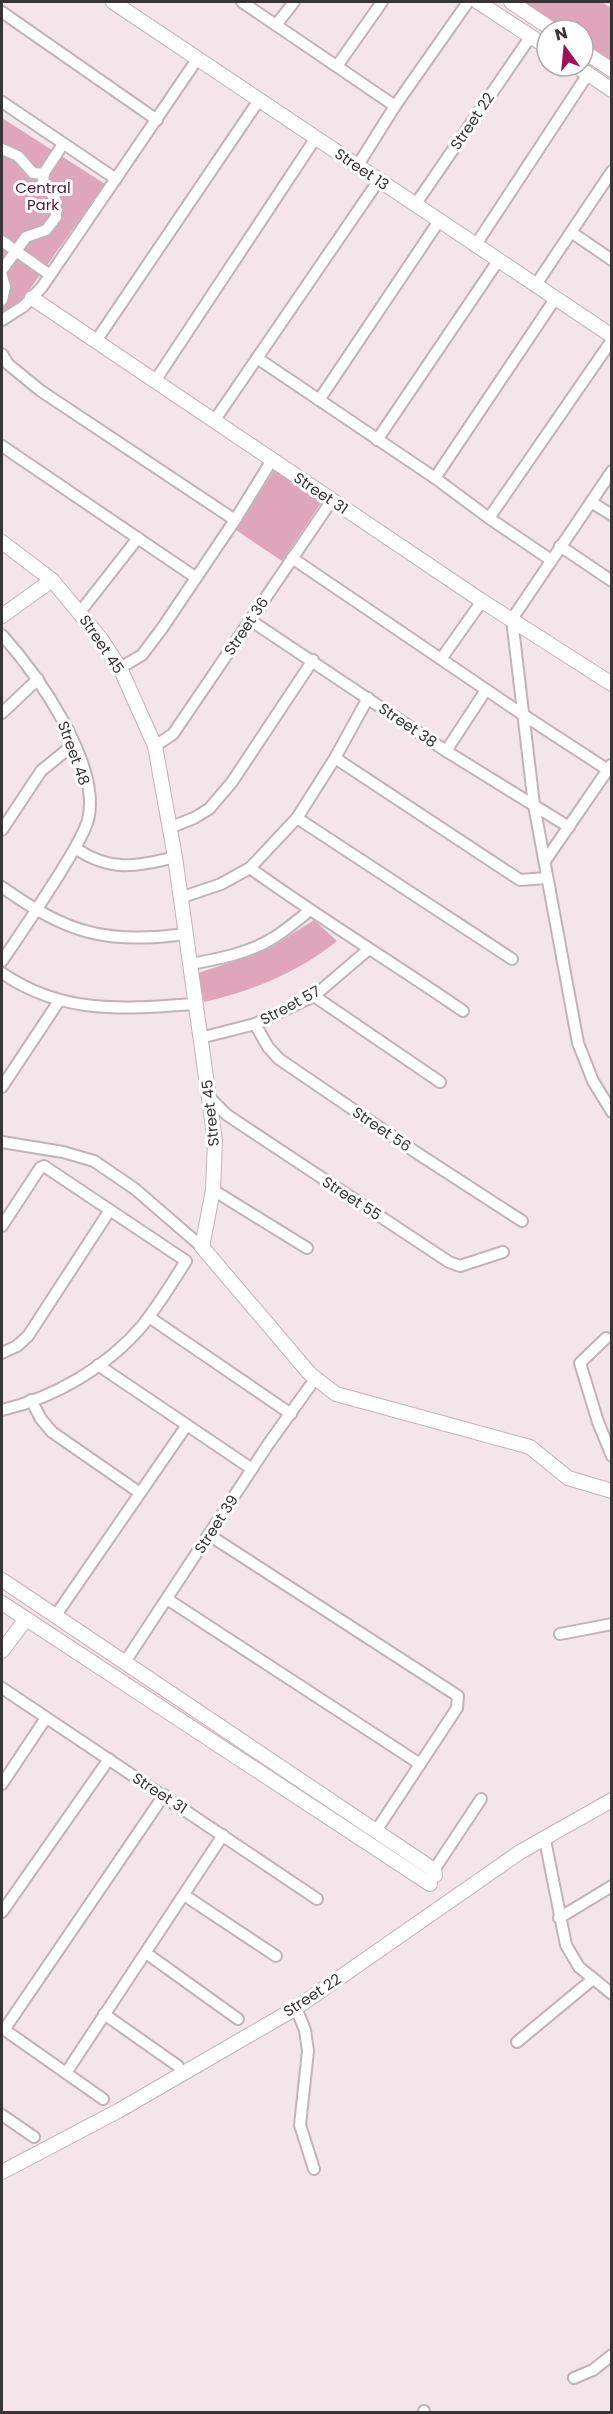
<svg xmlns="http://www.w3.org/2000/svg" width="613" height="2414" viewBox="0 0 613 2414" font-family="Poppins,sans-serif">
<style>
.green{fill:#dfa5ba}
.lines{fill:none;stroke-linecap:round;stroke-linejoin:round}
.street-casing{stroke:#c1b3b8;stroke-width:14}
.secondary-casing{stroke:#c1b3b8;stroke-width:16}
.street{stroke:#fff;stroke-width:10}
.secondary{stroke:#fff;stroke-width:14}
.labels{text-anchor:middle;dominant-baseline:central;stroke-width:6;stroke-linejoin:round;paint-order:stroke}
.street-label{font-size:15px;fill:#383334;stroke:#fff}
.park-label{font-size:15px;fill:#571334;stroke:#fff}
</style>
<rect width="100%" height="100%" fill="#f3e5e9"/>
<!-- green -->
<g class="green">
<path d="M 520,2 L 602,2 L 611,8 L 611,63 L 583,43 L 583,30 L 563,30 Z"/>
<path d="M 2,118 L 105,184 L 22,300 L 2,313 Z"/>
<path d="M 275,469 L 323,500 L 282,561 L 236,530 Z"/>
<path d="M 314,920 L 337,941 C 297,973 254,990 204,1002 L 198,973 L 251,956 L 272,947 Z"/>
</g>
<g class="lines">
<!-- street casing -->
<g class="street-casing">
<g id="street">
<path d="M 242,2 L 395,106"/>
<path d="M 2,12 L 157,120"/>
<path d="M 276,25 L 294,2"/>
<path d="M 337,66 L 382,2"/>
<path d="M 2,102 L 116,179"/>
<path d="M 2,149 L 18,156 L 33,173 L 44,174"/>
<path d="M 358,165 L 395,106 L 468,2"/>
<path d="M 415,205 L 531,36"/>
<path d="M 571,232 L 612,260"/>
<path d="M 2,241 L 50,275"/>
<path d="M 475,246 L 588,74"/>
<path d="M 2,270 L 26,237 L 46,230 L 56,217 L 55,199 L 43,182 L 44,173 L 63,144"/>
<path d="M 2,276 L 5,287 L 2,300"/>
<path d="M 535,286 L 612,171"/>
<path d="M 2,320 L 24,306 L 42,287 L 198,58"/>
<path d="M 96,341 L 259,100"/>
<path d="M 2,354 L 8,364 L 41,391 L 235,520"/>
<path d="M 257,358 L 435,478 L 489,518 L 551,560"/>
<path d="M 155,381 L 315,139"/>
<path d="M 319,400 L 439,221"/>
<path d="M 214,421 L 379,180"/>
<path d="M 377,440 L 498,261"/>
<path d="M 2,446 L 195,577"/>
<path d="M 612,471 L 512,619 L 534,805 L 578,1043 L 593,1081 L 612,1112"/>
<path d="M 435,478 L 555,299"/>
<path d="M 591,502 L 612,515"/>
<path d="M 489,518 L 612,340"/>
<path d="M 560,546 L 612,581"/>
<path d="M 292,558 L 522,714 L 608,770"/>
<path d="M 80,612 L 138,538"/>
<path d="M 250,620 L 446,751 L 569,827"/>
<path d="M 2,635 C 37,674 102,765 88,820 C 82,839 70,856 60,873 C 41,903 22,932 2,961"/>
<path d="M 441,659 L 482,601"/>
<path d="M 120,668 L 142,655 L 163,627 L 235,520 L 272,460"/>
<path d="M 2,713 L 38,679"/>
<path d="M 155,746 L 173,734 L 332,500"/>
<path d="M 446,751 L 486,690"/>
<path d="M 335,758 L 520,880 L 547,878"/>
<path d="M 297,818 L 512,959"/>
<path d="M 169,828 L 194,818 L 209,809 L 232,782 L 313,660"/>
<path d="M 2,830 L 41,771 L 74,744"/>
<path d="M 75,848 C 110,872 136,867 175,857"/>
<path d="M 545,861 L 611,765"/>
<path d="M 250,868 C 319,918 392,962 463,1011"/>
<path d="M 2,887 C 67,933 106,945 185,934"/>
<path d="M 180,898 L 221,884 L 250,868 L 297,818 L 335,758 L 368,698"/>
<path d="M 190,964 C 219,959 250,953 275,937 C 287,929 298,920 309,911"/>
<path d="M 2,973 C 63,1015 124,1009 195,1004"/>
<path d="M 314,996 L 440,1082"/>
<path d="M 255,1024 L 268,1047 L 279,1059 L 417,1153 L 522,1221"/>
<path d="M 200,1038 L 255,1024 L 314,996 L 369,949"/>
<path d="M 2,1087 L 59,1001"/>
<path d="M 210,1098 L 227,1115 L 449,1262 L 460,1266 L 503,1252"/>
<path d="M 2,1142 L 63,1152 L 94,1161 L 135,1189 L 202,1247"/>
<path d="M 213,1190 L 307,1248"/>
<path d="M 2,1226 L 40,1168 L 44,1166 L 186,1261 C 172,1283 158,1306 142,1326 C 107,1367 54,1398 2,1410"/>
<path d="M 149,1317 L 291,1414"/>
<path d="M 606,1338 L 580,1363 L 598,1422 L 612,1456"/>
<path d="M 2,1353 L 17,1346 L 28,1336 L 110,1210"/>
<path d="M 98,1365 L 252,1469"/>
<path d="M 31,1400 L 41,1419 L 52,1432 L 140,1493"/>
<path d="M 209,1535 L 458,1696 L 457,1708 L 376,1831"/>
<path d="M 167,1599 L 420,1764"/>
<path d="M 56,1615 L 187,1425"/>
<path d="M 560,1634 L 612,1624"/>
<path d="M 125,1662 L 269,1443 L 310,1386"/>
<path d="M 2,1688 L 317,1899"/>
<path d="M 2,1784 L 46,1718"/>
<path d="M 545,1840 L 566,1945 L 579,1967 L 612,1994"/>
<path d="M 434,1870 L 481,1799"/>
<path d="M 184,1895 L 276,1956"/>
<path d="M 2,1912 L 109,1759"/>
<path d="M 559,1918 L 612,1886"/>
<path d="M 146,1953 L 238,2019"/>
<path d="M 296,2008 L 305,2030 L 308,2051 L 300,2125 L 314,2169"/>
<path d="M 104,2014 L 178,2066"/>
<path d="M 2,2028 L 103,2099"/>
<path d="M 4,2030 L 164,1795"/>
<path d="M 517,2042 L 593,1979"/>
<path d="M 66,2073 L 223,1835"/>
<path d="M 2,2115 L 34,2137"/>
<path d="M 574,2378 L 593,2370 L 612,2355"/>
<path d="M 424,2412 L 424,2411"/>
</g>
</g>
<!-- secondary casing -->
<g class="secondary-casing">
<g id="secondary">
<path d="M 113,2 L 612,336"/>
<path d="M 478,2 L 547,47"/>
<path d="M 511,2 L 553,30"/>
<path d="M 583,51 L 612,70"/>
<path d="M 576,66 L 612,90"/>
<path d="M 32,298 L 482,601 L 612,684"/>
<path d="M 2,542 L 52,580 L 101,639 L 120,668 L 155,746 L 175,857 L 215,1141 L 213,1190 L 202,1247 L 310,1374 L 336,1394 L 530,1447 L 568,1478 L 612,1491"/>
<path d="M 2,616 L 52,580"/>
<path d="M 2,1580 L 434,1870 L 435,1875"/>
<path d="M 2,1603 L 430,1884"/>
<path d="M 2,1651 L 26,1619"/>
<path d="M 2,2172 L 118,2111 L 296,2008 L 520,1852 L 612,1800"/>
</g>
</g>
<!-- street -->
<use href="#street" class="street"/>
<!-- secondary -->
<use href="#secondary" class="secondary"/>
</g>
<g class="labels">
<!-- street labels -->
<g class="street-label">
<text transform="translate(472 121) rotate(-56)">Street 22</text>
<text transform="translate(362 169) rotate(34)">Street 13</text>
<text transform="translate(321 493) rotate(34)">Street 31</text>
<text transform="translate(246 626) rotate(-56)">Street 36</text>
<text transform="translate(102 644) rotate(56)">Street 45</text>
<text transform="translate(408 725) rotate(34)">Street 38</text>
<text transform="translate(74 753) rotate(70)">Street 48</text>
<text transform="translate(290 1005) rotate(-28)">Street 57</text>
<text transform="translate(210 1113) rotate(-96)">Street 45</text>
<text transform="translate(382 1129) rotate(34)">Street 56</text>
<text transform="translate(352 1198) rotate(33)">Street 55</text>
<text transform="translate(216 1524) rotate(-57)">Street 39</text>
<text transform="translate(160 1793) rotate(33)">Street 31</text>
<text transform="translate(312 1995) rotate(-33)">Street 22</text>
</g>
<!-- park labels -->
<g class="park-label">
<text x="43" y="187">Central<tspan x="43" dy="17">Park</tspan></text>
</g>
</g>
<!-- border -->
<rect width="613" height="2414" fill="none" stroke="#383334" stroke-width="6"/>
<!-- north arrow -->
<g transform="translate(565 48) rotate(345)"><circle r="28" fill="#ffffff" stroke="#afadae" stroke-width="1.5"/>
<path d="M0-4.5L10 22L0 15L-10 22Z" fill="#9e115d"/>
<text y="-9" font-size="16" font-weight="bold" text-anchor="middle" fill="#383334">N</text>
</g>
</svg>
